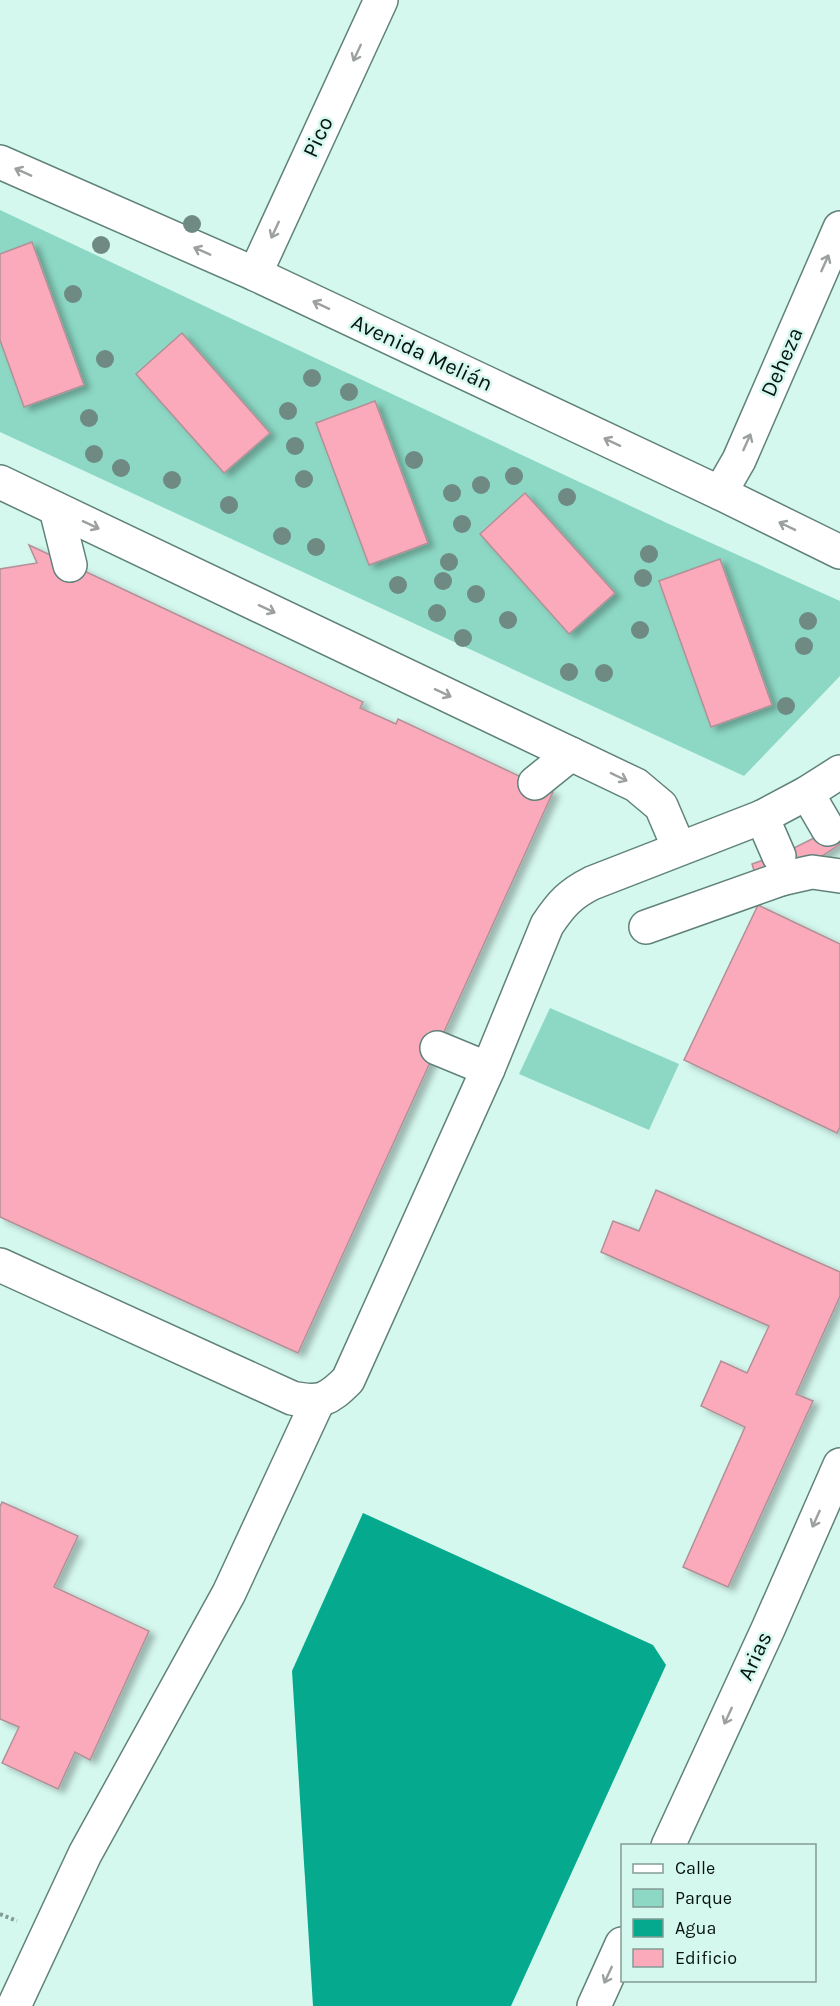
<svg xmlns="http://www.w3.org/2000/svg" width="840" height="2006" viewBox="0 0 840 2006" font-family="Karla,sans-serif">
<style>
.green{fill:#8cd8c4}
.water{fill:#04a98e}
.building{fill:#fbaabb;stroke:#b19197;stroke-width:1.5;filter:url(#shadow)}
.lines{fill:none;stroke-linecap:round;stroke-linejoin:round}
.minor-casing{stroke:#618279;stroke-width:36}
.path{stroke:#809b93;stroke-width:4;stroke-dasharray:3 3;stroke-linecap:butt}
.minor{stroke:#fff;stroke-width:33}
.tree{fill:#6e8a83}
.oneway{stroke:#9ca19f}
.labels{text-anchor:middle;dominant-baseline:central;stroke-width:5;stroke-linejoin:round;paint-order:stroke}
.street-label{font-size:22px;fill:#071310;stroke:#d4f8ee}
</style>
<defs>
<filter id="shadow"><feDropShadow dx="6" dy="4" stdDeviation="3" flood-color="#0004"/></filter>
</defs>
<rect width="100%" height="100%" fill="#d4f8ee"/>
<!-- green -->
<g class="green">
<path d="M 0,210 L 669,524 L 840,601 L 840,676 L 744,776 L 0,432 Z"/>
<path d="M 550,1008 L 679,1064 L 649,1130 L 519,1074 Z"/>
</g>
<!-- water -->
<path class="water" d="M 363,1513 L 653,1645 L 666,1665 L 511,2006 L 313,2006 L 292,1671 Z"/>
<!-- building -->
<g class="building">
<path d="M 32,242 L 84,385 L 24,407 L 0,340 L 0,254 Z"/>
<path d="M 182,333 L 270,433 L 224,473 L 136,374 Z"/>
<path d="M 375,401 L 428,543 L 369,565 L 316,423 Z"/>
<path d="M 525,493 L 615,593 L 569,634 L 480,534 Z"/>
<path d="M 29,545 L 363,702 L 360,708 L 396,724 L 398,719 L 553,792 L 298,1353 L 0,1217 L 0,569 L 37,563 Z"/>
<path d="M 720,559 L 772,705 L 711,727 L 659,581 Z"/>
<path d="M 840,819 L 840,844 L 822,856 L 795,870 L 758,884 L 752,864 L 786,852 L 812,839 Z"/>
<path d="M 758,905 L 840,944 L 840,1127 L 837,1133 L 684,1060 Z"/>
<path d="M 656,1190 L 840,1272 L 840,1296 L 796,1394 L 813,1401 L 728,1587 L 683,1567 L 745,1427 L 701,1406 L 721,1361 L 747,1373 L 769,1326 L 601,1252 L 613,1221 L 639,1231 Z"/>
<path d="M 2,1502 L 78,1536 L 54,1587 L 149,1631 L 90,1760 L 75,1752 L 58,1789 L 2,1763 L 19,1727 L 0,1719 L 0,1507 Z"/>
</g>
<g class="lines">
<!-- minor casing -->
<g class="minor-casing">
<g id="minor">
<path d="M 0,162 L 255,274 L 720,493 L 840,552"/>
<path d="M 255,274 L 381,0"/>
<path d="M 0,482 L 636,785 L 661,806 L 679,848"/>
<path d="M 720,493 L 739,460 L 840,228"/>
<path d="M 56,509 L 70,565"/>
<path d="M 535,783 L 571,754"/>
<path d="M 807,793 L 828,829"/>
<path d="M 762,817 L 779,856"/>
<path d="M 781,879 L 812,872 L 840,876"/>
<path d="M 646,927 L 781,879 L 780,876"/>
<path d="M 437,1048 L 488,1069"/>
<path d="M 0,1265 L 292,1398 C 320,1404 328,1400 348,1380 L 488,1069 L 547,925 C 561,904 570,894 592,883 L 762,817 L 807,793 L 840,772"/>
<path d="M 668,1846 L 768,1629 L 840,1465"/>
<path d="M 14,2006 L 85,1854 L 229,1593 L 318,1401"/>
<path d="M 594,2006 L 622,1944"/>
</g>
</g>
<!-- path -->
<path class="path" d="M 0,1914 L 17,1921"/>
<!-- minor -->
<use href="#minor" class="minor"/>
</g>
<!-- trees -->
<g class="tree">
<circle cx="192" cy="224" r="9"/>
<circle cx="101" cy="245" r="9"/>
<circle cx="73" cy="294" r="9"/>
<circle cx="105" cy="359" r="9"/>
<circle cx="312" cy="378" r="9"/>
<circle cx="349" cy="392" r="9"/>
<circle cx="288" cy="411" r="9"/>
<circle cx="89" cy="418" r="9"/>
<circle cx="295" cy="446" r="9"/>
<circle cx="94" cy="454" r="9"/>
<circle cx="414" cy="460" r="9"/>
<circle cx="121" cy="468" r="9"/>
<circle cx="514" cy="476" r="9"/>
<circle cx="304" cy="479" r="9"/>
<circle cx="172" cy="480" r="9"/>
<circle cx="481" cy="485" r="9"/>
<circle cx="452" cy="493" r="9"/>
<circle cx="567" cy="497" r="9"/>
<circle cx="229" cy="505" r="9"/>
<circle cx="462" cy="524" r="9"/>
<circle cx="282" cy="536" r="9"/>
<circle cx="316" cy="547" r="9"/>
<circle cx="649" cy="554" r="9"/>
<circle cx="449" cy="562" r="9"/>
<circle cx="643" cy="578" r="9"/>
<circle cx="443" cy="581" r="9"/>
<circle cx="398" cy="585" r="9"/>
<circle cx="476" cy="594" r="9"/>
<circle cx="437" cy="613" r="9"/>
<circle cx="508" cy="620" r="9"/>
<circle cx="808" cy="621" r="9"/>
<circle cx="640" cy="630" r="9"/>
<circle cx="463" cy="638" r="9"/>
<circle cx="804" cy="646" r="9"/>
<circle cx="569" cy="672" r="9"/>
<circle cx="604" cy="673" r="9"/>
<circle cx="786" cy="706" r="9"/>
</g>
<!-- one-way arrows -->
<defs><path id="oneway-shaft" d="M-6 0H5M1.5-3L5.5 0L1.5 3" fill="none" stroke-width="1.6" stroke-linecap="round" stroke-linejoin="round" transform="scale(1.5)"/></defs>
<g class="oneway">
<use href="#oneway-shaft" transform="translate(357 53) rotate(115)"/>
<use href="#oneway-shaft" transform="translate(23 172) rotate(-156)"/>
<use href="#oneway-shaft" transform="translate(275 230) rotate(115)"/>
<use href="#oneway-shaft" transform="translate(202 251) rotate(-156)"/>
<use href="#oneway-shaft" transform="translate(825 263) rotate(-66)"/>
<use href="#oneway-shaft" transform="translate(321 305) rotate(-155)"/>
<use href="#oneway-shaft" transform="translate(612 442) rotate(-155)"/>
<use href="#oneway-shaft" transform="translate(747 442) rotate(-66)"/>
<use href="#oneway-shaft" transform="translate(91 525) rotate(25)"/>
<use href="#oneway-shaft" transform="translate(787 526) rotate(-154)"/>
<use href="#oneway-shaft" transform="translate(267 609) rotate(25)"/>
<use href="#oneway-shaft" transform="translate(443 693) rotate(25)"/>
<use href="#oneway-shaft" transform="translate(619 777) rotate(26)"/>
<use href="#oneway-shaft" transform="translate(816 1519) rotate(114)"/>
<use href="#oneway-shaft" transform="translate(728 1716) rotate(115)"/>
<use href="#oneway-shaft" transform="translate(608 1975) rotate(115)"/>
</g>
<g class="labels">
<!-- street labels -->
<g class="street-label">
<text transform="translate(318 137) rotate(-65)">Pico</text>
<text transform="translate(422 353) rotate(25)">Avenida Melián</text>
<text transform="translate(782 362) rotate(-66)">Deheza</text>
<text transform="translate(755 1656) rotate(-65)">Arias</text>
</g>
</g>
<!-- legend -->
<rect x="621" y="1844" width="195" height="138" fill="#d4f8ee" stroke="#829c95" stroke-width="1.5"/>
<rect x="633" y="1864" width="30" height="9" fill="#ffffff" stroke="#829c95" stroke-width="1.5"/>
<text x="675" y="1874" font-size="18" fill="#071310">Calle</text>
<rect x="633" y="1889" width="30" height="18" fill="#8cd8c4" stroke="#829c95" stroke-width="1.5"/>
<text x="675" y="1904" font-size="18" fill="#071310">Parque</text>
<rect x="633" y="1919" width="30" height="18" fill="#04a98e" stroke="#829c95" stroke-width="1.5"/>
<text x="675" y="1934" font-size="18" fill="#071310">Agua</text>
<rect x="633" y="1949" width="30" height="18" fill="#fbaabb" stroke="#829c95" stroke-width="1.5"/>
<text x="675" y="1964" font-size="18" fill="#071310">Edificio</text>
</svg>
